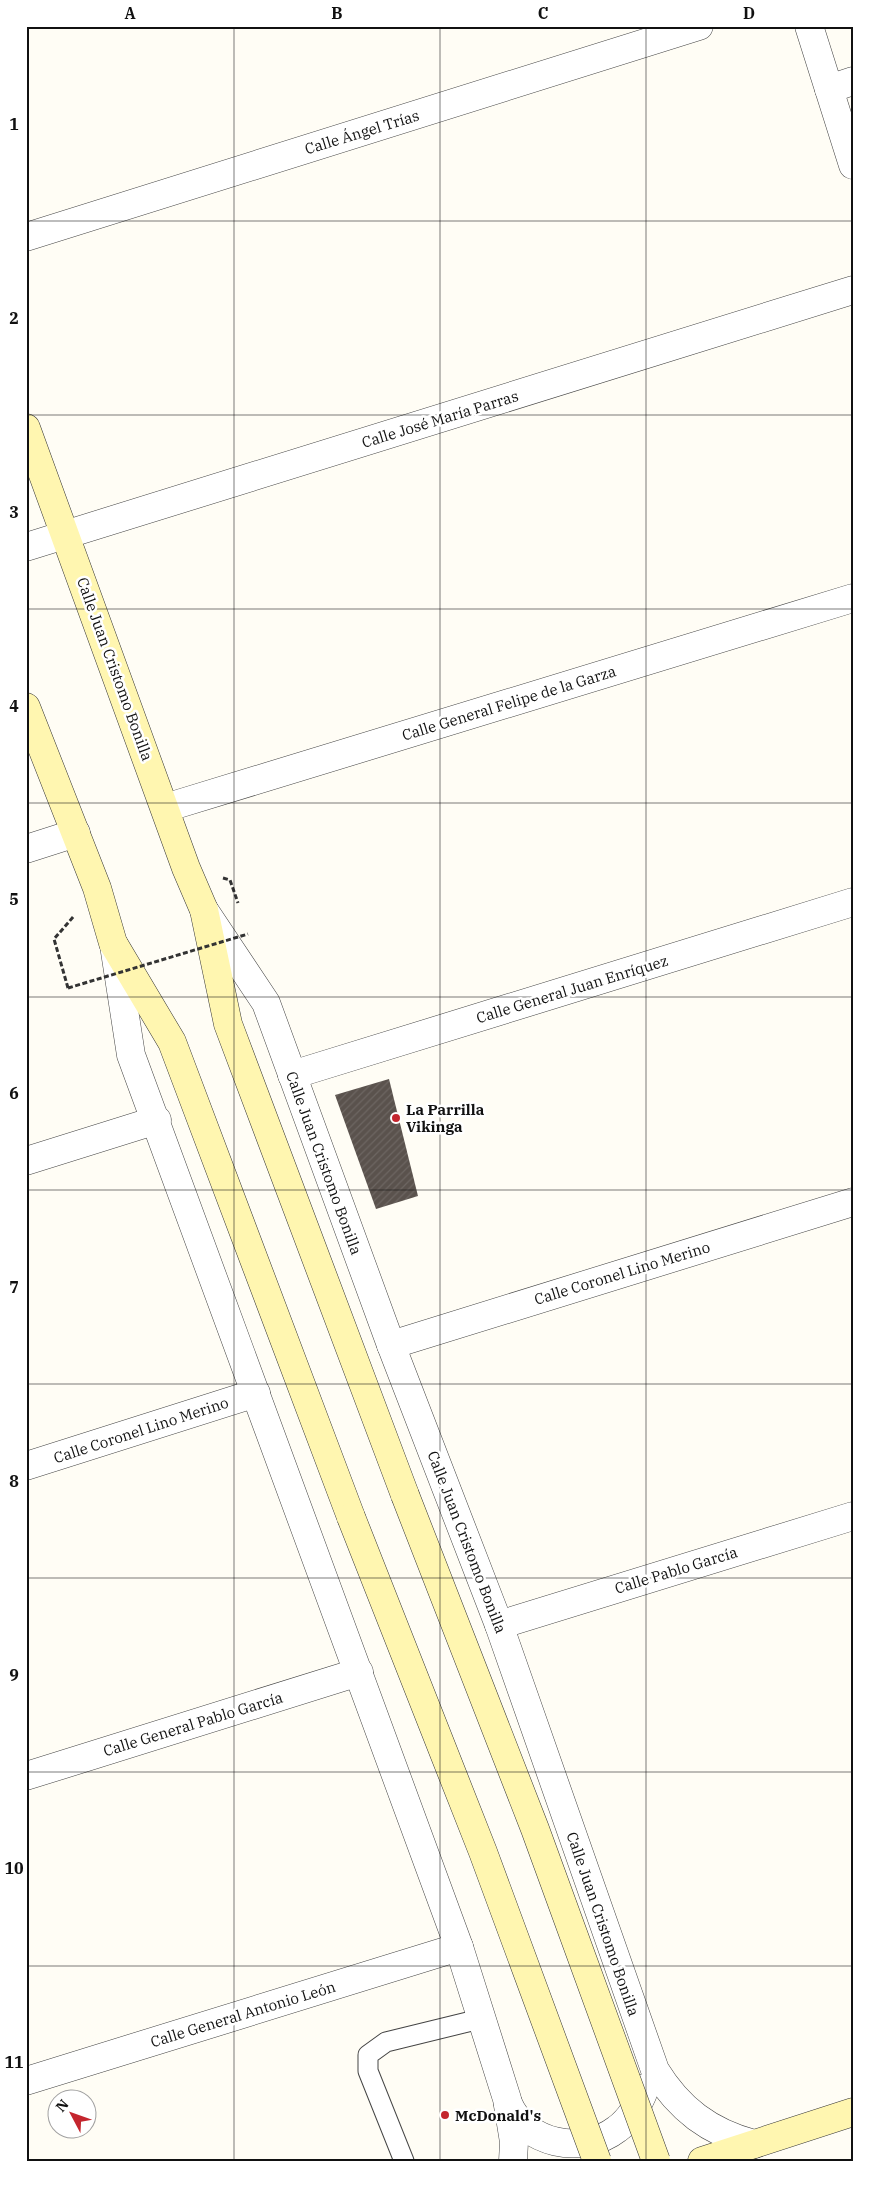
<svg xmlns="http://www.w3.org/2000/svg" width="879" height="2187" viewBox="0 0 879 2187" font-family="'IBM Plex Serif',serif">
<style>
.building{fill:url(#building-hatch)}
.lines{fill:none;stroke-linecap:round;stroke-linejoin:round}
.service-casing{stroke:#444;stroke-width:21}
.minor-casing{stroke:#444;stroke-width:29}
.tertiary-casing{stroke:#444;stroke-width:29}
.secondary-casing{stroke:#333;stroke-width:29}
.path{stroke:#333;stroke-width:3;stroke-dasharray:5 2.5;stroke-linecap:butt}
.service{stroke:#fff;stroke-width:19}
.minor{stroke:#fff;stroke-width:28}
.tertiary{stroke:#fff;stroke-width:28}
.secondary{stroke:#fff6b0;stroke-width:28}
.secondary-bridge-casing{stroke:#333;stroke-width:29;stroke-linecap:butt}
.path-bridge{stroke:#333;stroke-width:3;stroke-dasharray:5 2.5;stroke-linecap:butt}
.secondary-bridge{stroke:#fff6b0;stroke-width:28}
.grid{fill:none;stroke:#111;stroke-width:1;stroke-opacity:0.55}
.poi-dot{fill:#c4262e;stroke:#fff;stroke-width:2}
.labels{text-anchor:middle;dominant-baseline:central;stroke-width:5;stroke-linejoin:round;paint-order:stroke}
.street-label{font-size:15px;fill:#111;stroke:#fff}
.poi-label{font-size:15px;font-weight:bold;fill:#111;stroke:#fff;text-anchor:start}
.neatline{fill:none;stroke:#111;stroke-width:2}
.grid-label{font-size:16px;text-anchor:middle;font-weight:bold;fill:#111}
</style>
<defs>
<pattern id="building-hatch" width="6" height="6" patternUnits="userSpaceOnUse" patternTransform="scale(1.25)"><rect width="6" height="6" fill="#5a524d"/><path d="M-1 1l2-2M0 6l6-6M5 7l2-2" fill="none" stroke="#6d6662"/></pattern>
</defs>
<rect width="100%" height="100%" fill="#fffdf5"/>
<!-- building -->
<path class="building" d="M 389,1079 L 418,1196 L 376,1209 L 335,1095 Z"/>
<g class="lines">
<!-- service casing -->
<g class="service-casing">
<path id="service" d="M 404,2161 L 368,2071 L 368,2055 L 386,2042 L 480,2019"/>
</g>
<!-- minor casing -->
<g class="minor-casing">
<g id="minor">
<path d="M 809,26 L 853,165"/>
<path d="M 829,89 L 853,81"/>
<path d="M 26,237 L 699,26"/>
<path d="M 26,547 L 853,290"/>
<path d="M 165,808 L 853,598"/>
<path d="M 26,849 L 76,833"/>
<path d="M 292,1075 L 853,902"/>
<path d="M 26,1161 L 157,1120"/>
<path d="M 391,1345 L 853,1202"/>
<path d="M 26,1466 L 256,1393"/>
<path d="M 499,1625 L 853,1516"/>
<path d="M 26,1776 L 359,1672"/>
<path d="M 26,2081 L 459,1947"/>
</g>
</g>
<!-- tertiary casing -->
<g class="tertiary-casing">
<g id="tertiary">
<path d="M 204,910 L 266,1003 L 391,1345 L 499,1625 L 655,2070 C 679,2109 709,2132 754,2144"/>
<path d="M 114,945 L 131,1055 L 459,1947 L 507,2099 L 514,2142 L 513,2161"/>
<path d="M 508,2103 C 525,2144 582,2156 617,2129 C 631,2119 639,2104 645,2088"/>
</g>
</g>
<!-- secondary casing -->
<g class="secondary-casing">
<g id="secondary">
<path d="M 26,428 L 186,868 L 204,910 L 228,1024 L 405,1495"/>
<path d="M 26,707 L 97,888 L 113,943 L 172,1042 L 351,1517"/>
<path d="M 702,2161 L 853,2112"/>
</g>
</g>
<!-- path -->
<g class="path">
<path d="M 223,878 L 230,880 L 238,903"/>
<path d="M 68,988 L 54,939 L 74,916"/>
</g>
<!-- service -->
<use href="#service" class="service"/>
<!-- minor -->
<use href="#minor" class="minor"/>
<!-- tertiary -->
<use href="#tertiary" class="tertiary"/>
<!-- secondary -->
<use href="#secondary" class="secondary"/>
<!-- secondary-bridge casing -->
<g class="secondary-bridge-casing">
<g id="secondary-bridge">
<path d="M 405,1495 L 535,1829 L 656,2161"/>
<path d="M 351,1517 L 483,1852 L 597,2161"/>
</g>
</g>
<!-- path-bridge -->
<path class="path-bridge" d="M 68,988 L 248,934"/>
<!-- secondary-bridge -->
<use href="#secondary-bridge" class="secondary-bridge"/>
</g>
<!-- grid -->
<path class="grid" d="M 234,26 L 234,2161M 440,26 L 440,2161M 646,26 L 646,2161M 26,221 L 853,221M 26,415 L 853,415M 26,609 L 853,609M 26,803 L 853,803M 26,997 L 853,997M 26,1190 L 853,1190M 26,1384 L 853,1384M 26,1578 L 853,1578M 26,1772 L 853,1772M 26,1966 L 853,1966"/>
<!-- markers -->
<g class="poi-dot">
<circle cx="396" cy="1118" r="5"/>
<circle cx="445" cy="2115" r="5"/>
</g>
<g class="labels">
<!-- street labels -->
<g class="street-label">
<text transform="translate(362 132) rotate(-17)">Calle Ángel Trías</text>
<text transform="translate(440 419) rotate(-17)">Calle José María Parras</text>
<text transform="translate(115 669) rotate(70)">Calle Juan Cristomo Bonilla</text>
<text transform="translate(509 703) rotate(-17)">Calle General Felipe de la Garza</text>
<text transform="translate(572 989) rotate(-17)">Calle General Juan Enríquez</text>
<text transform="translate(324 1163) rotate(70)">Calle Juan Cristomo Bonilla</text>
<text transform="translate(622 1273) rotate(-17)">Calle Coronel Lino Merino</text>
<text transform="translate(141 1430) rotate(-18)">Calle Coronel Lino Merino</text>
<text transform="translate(467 1542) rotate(69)">Calle Juan Cristomo Bonilla</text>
<text transform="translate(676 1570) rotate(-17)">Calle Pablo García</text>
<text transform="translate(193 1724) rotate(-17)">Calle General Pablo García</text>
<text transform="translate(603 1924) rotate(71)">Calle Juan Cristomo Bonilla</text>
<text transform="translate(243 2014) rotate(-17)">Calle General Antonio León</text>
</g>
<!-- poi labels -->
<g class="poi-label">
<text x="406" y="1109">La Parrilla<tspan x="406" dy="17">Vikinga</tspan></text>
<text x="455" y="2115">McDonald's</text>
</g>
</g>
<!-- border -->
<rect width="879" height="2187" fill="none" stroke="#ffffff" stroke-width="55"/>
<!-- north arrow -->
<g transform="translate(72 2114) rotate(311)"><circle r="24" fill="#ffffff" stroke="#a0a0a0"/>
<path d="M0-4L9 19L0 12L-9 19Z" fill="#c4262e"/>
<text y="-8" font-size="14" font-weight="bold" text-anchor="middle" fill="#111111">N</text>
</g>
<rect x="28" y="28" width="824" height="2132" class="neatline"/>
<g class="grid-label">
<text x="130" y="19">A</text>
<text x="337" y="19">B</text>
<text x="543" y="19">C</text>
<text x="749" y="19">D</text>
<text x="14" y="130">1</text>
<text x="14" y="324">2</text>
<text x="14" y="518">3</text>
<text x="14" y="712">4</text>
<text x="14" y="905">5</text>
<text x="14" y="1099">6</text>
<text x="14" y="1293">7</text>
<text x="14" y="1487">8</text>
<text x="14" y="1681">9</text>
<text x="14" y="1874">10</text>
<text x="14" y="2068">11</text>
</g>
</svg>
